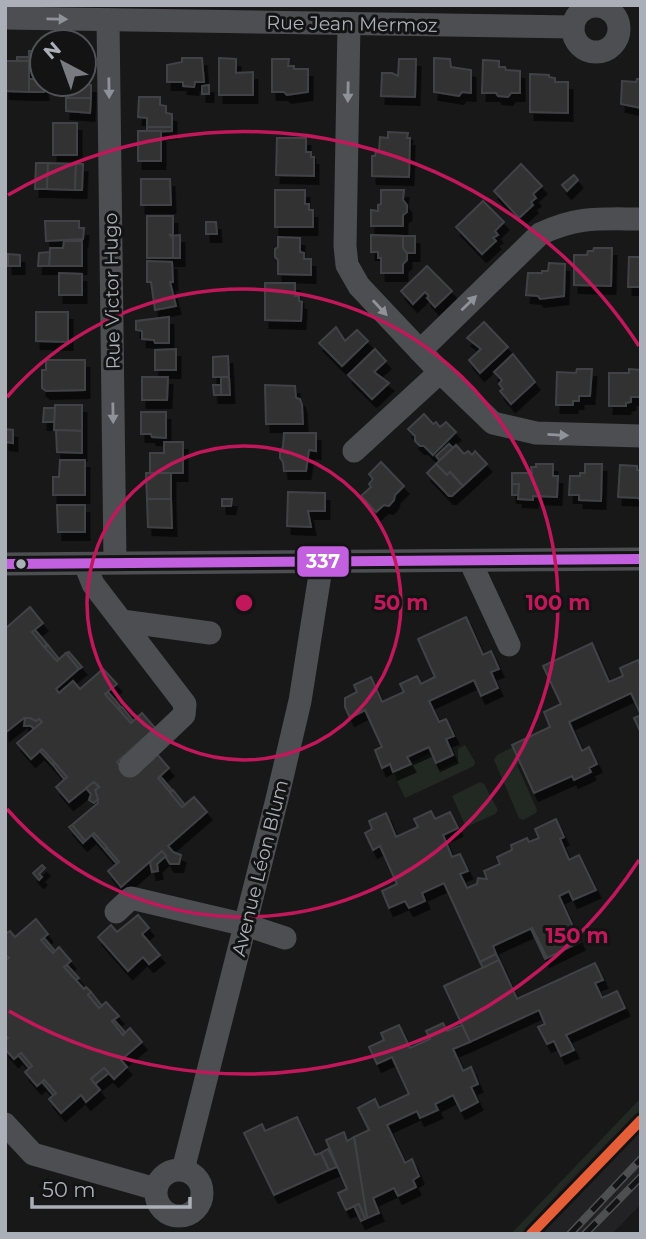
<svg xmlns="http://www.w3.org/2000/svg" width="646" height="1239" viewBox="0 0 646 1239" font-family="Montserrat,sans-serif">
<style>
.built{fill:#222224}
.green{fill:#222923}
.building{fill:#313233;stroke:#414245;stroke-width:2;filter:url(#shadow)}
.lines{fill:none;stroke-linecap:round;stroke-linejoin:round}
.minor{stroke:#4d4e51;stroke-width:23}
.rail-casing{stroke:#4e4f51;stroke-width:8}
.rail{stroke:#131314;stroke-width:5;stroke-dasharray:16;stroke-linecap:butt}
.bus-1-casing{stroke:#131314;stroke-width:16}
.bus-1{stroke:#c260e0;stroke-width:10}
.tram-1-casing{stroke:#131314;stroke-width:16}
.tram-1{stroke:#e65e37;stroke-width:10}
.oneway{fill:#8f9399}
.ring{fill:none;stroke:#c2185b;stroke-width:3.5}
.bus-dot{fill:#abb0b8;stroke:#131314;stroke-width:2.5}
.labels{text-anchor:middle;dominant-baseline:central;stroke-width:6;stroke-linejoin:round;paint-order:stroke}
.street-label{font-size:19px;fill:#abb0b8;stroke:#131314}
.centre{fill:#c2185b;stroke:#131314;stroke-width:3.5}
.ring-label{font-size:21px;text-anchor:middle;font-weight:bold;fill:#c2185b;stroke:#131314;stroke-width:6;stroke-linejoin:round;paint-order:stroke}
.line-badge{stroke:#131314;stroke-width:2.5}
.badge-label{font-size:19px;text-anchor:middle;font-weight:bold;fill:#fff}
</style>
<defs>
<filter id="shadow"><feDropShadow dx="4.5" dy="8" stdDeviation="0" flood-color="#0009"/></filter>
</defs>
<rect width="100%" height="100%" fill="#181819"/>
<!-- built -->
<path class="built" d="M 641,1098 L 641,1204 L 612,1234 L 511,1234 Z"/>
<!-- green -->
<g class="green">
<path d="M 465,745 L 475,762 L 474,766 L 405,798 L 393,772 L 431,753 L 439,770 L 458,761 L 458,749 Z"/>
<path d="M 513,747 L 520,763 L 517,765 L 537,810 L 536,813 L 523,820 L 519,818 L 494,760 L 497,755 Z"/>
<path d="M 480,782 L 484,784 L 498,810 L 495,814 L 466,827 L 452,796 Z"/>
<path d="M 641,1098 L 641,1108 L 560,1190 L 521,1234 L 511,1234 Z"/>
</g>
<!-- building -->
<g class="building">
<rect x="29" y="51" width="13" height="12"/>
<rect x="17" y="57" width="12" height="4"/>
<path d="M 182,58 L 202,58 L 204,82 L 195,82 L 194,87 L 183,86 L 183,82 L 167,82 L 167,65 L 182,62 Z"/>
<path d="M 219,58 L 236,59 L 236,73 L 253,72 L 253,95 L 219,95 Z"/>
<path d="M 434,58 L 450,59 L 451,67 L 471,70 L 471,93 L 462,92 L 459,96 L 434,92 Z"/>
<path d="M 272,59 L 289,59 L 288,66 L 294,66 L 294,69 L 308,69 L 308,92 L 287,95 L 284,92 L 272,92 Z"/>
<path d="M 399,59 L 416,59 L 415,97 L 381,96 L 382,73 L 392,73 L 398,76 Z"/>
<path d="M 483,60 L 499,61 L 499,67 L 505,67 L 506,70 L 520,71 L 520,93 L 511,93 L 508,97 L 498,96 L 496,93 L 482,93 Z"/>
<path d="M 5,61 L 29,61 L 29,92 L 5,91 Z"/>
<path d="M 530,74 L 549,75 L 549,77 L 555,78 L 555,82 L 568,82 L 568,113 L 530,112 Z"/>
<path d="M 29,79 L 42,79 L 44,92 L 29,92 Z"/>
<path d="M 637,79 L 641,79 L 641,108 L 621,104 L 622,81 L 636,82 Z"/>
<path d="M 67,84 L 91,85 L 91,98 L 66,98 Z"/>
<path d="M 209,85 L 209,94 L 202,94 L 202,86 Z"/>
<path d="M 139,97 L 160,97 L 160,105 L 166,106 L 166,113 L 172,114 L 172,127 L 147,127 L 147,118 L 138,117 Z"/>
<path d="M 66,98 L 91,98 L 90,113 L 66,111 Z"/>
<rect x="53" y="123" width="24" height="32"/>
<path d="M 147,127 L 172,127 L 172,131 L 147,132 Z"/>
<rect x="138" y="131" width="23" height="30"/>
<path d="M 388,132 L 408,133 L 407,138 L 410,138 L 409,177 L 372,176 L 372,156 L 375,156 L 376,151 L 379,151 L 380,137 L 388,138 Z"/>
<path d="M 277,138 L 306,138 L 306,152 L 311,152 L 311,157 L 314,157 L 314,176 L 276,175 Z"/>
<path d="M 36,163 L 48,163 L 47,189 L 35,189 Z"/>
<path d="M 48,163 L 76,164 L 75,190 L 47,189 Z"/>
<path d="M 76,164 L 83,164 L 82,190 L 75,190 Z"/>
<path d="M 521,164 L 542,186 L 533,194 L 536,198 L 531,202 L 533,205 L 519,218 L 494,191 Z"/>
<path d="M 574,175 L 578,180 L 567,191 L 562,185 Z"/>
<path d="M 141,179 L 170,179 L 171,205 L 141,205 Z"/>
<path d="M 275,190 L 305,190 L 305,204 L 309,204 L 309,210 L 313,210 L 313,227 L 275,227 Z"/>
<path d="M 381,190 L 404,190 L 403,200 L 407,205 L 407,212 L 403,215 L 403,226 L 371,226 L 371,210 L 378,211 L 378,205 L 381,204 Z"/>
<path d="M 483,201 L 504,222 L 495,231 L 498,235 L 493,238 L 496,241 L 482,254 L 456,227 Z"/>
<path d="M 147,216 L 173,216 L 173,235 L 170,235 L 173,238 L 173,258 L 147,258 Z"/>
<path d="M 45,221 L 79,221 L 79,228 L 84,228 L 83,239 L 46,241 Z"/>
<path d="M 206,222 L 216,222 L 217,234 L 206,234 Z"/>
<path d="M 180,235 L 180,258 L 173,258 L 173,238 L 171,236 Z"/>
<path d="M 371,235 L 403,236 L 403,248 L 407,253 L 407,260 L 403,264 L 403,273 L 381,273 L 381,258 L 378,258 L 378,252 L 371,252 Z"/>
<path d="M 403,236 L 415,236 L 415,253 L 407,253 L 403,248 Z"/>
<path d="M 278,237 L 300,238 L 300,252 L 304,253 L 304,259 L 311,259 L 311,275 L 278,274 L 278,260 L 275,257 L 275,249 L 278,247 Z"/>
<path d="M 64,241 L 82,241 L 82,266 L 49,266 L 50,248 L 63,248 Z"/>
<path d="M 594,248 L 612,248 L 611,286 L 574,285 L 574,255 L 587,255 L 588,251 L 593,251 Z"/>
<path d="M 50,252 L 49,266 L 38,266 L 39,253 Z"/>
<path d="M 8,254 L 20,255 L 20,266 L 8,266 Z"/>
<path d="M 629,257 L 641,257 L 641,287 L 628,287 Z"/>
<path d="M 147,261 L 172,262 L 173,282 L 170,282 L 176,306 L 155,310 L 151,282 L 147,282 Z"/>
<path d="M 549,263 L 565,264 L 564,296 L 540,299 L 538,296 L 526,295 L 528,273 L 542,273 L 542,271 L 548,271 Z"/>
<path d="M 427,266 L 452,291 L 435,307 L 427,298 L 429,296 L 425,292 L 413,304 L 401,291 Z"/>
<path d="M 59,273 L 82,274 L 82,295 L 59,295 Z"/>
<path d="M 265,283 L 295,283 L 295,296 L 299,296 L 299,301 L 302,302 L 301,321 L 265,320 Z"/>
<path d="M 36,312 L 68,312 L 68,342 L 36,341 Z"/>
<path d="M 169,317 L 169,343 L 155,343 L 154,340 L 142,339 L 142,331 L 136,330 L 136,321 Z"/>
<path d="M 484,322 L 508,347 L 480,373 L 469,360 L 481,349 L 467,338 Z"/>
<path d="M 336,327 L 345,341 L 357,330 L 368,341 L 342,366 L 319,343 Z"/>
<path d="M 176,349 L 176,370 L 155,370 L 155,350 Z"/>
<path d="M 375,349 L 386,361 L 374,372 L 389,383 L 372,399 L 348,375 Z"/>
<path d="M 513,354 L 535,382 L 511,404 L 500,391 L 503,389 L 499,384 L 502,380 L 494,372 Z"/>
<path d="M 228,356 L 229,377 L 213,377 L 213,357 Z"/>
<path d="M 46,360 L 85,360 L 85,390 L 46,391 L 42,388 L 42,370 L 46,370 Z"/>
<path d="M 577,369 L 592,369 L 590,396 L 579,396 L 579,401 L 573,401 L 573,405 L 556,405 L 557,372 L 576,373 Z"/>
<path d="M 629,369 L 641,370 L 641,397 L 631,397 L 631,402 L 626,403 L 626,406 L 609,406 L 609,373 L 629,373 Z"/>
<path d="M 142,377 L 168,377 L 167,400 L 142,400 Z"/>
<path d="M 221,377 L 229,377 L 230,395 L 221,395 Z"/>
<path d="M 213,385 L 221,385 L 221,395 L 214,395 Z"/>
<path d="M 265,385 L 295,386 L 296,398 L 300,399 L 302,405 L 303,424 L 266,424 Z"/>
<path d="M 55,405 L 82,405 L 82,431 L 54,430 Z"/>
<path d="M 44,408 L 55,408 L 54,422 L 43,422 Z"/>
<path d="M 141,412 L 166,412 L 166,438 L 152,437 L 151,434 L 141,434 Z"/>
<path d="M 424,414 L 433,424 L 436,422 L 440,427 L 446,422 L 456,432 L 433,455 L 424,446 L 420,446 L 415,441 L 415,436 L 408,429 Z"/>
<path d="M 5,429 L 13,430 L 13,443 L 5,442 Z"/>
<path d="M 56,430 L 82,431 L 82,453 L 57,452 Z"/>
<path d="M 284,433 L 316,433 L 316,451 L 309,450 L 306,471 L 284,471 L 283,462 L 280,458 L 280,451 L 283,447 Z"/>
<path d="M 164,442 L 183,442 L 183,473 L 150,473 L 150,453 L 164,453 Z"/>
<path d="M 449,444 L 453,448 L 440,461 L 436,456 Z"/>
<path d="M 456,445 L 464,454 L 468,451 L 472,455 L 475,451 L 487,464 L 463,486 L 450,472 L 447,475 L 436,464 Z"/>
<path d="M 60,460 L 85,460 L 85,495 L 53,495 L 53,477 L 59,477 Z"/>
<path d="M 381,462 L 404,486 L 395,495 L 394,500 L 389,506 L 384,505 L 376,512 L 361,496 L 371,487 L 369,484 L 373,479 L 369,474 Z"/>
<path d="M 436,464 L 447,475 L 450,472 L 463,486 L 452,496 L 449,496 L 427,473 Z"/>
<path d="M 536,464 L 553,464 L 553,476 L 558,476 L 557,497 L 533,496 L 533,500 L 518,499 L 519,484 L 512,484 L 512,473 L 532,473 L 531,467 L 536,467 Z"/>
<path d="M 585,464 L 602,464 L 601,501 L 579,500 L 579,495 L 569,495 L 570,476 L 580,476 L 580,473 L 585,473 Z"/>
<path d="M 620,465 L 637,466 L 637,470 L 641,470 L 641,503 L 639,498 L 618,497 Z"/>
<path d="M 146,473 L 171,473 L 171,499 L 147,499 Z"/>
<path d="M 512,484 L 519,484 L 518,495 L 512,495 Z"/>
<path d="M 288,492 L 325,493 L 325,511 L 308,511 L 311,527 L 287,526 Z"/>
<path d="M 147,499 L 171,499 L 172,528 L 148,527 Z"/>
<path d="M 222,499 L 232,499 L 231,506 L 222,506 Z"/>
<path d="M 57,505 L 85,505 L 85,532 L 58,532 Z"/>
<path d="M 30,607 L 43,623 L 32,632 L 57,661 L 66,653 L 79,669 L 56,689 L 59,693 L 73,681 L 80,689 L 103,669 L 117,684 L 105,694 L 131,723 L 142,713 L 155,728 L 117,762 L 129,776 L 156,753 L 169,768 L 158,778 L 170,792 L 182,807 L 194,797 L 207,812 L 168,846 L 173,852 L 181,855 L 179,864 L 170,864 L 162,851 L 121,887 L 108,871 L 119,862 L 94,833 L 85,841 L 72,825 L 98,803 L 95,790 L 99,787 L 94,782 L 69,802 L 56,787 L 67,777 L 42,749 L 31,759 L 17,743 L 42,722 L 39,719 L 36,721 L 24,718 L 5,733 L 5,629 Z"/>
<path d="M 466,617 L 483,655 L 491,651 L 499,669 L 491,672 L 498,688 L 481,696 L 474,680 L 429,701 L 439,722 L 446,719 L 454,736 L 446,739 L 453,755 L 436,763 L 429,747 L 407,757 L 411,764 L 393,772 L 390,764 L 382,768 L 375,750 L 382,747 L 365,710 L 350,718 L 345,707 L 345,698 L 357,692 L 354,685 L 371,677 L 382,702 L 404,692 L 400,684 L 417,676 L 421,684 L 435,677 L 418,639 Z"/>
<path d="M 35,630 L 47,644 L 44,647 L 32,632 Z"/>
<path d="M 592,643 L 609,682 L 623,676 L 620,668 L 638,660 L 641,667 L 641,715 L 631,693 L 569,722 L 582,751 L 589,747 L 597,764 L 589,768 L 591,772 L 574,780 L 572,776 L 534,793 L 512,745 L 550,727 L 544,712 L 561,704 L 543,666 Z"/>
<path d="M 48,645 L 59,659 L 57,661 L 45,648 Z"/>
<path d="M 69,652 L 82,667 L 79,669 L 66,653 Z"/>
<path d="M 108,692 L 120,706 L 118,708 L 105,694 Z"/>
<path d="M 122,707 L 133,721 L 131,723 L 119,709 Z"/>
<path d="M 641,715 L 641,733 L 634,718 Z"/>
<path d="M 25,718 L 30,718 L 36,721 L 39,719 L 42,722 L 34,729 L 31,726 L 24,726 Z"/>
<path d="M 42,749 L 54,762 L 52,764 L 40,751 Z"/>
<path d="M 55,763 L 67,777 L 64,779 L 53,765 Z"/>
<path d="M 160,776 L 172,790 L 170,792 L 158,778 Z"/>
<path d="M 94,782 L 99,787 L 95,790 L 98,799 L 94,803 L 89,800 L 91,794 L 86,788 Z"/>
<path d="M 173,790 L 185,805 L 182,807 L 170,793 Z"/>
<path d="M 431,811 L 435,819 L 450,812 L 458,828 L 443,835 L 452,857 L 460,854 L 468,871 L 460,874 L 467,888 L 477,884 L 478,878 L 487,879 L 484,871 L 500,864 L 497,857 L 512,850 L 511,845 L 527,838 L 529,842 L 539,838 L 535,829 L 556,819 L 564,837 L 560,839 L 569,860 L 579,855 L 596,890 L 573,900 L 569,891 L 559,896 L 580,942 L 547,958 L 532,928 L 493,946 L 496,954 L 480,962 L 444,883 L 422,893 L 425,901 L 409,908 L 405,901 L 389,908 L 382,891 L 397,884 L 380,846 L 373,850 L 365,833 L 372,829 L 369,821 L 386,813 L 396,837 L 418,827 L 414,819 Z"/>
<path d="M 72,825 L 85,841 L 83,843 L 69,827 Z"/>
<path d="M 94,833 L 107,847 L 104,849 L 92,835 Z"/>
<path d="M 107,848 L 119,862 L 117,864 L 105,850 Z"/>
<path d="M 162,851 L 166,856 L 157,864 L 158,871 L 152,872 L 150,862 Z"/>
<path d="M 42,865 L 45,868 L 39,874 L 42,877 L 39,880 L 33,873 Z"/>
<path d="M 138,915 L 149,928 L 142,934 L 160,955 L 149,964 L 143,957 L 128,971 L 98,937 L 111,925 L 117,932 Z"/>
<path d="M 36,919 L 48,934 L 41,940 L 53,953 L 59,947 L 71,961 L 64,967 L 84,989 L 86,987 L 91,992 L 88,995 L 99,1008 L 106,1002 L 119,1016 L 112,1021 L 123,1035 L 130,1028 L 142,1042 L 121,1060 L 127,1067 L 114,1079 L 104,1068 L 91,1079 L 100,1090 L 86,1102 L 81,1095 L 61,1113 L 49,1099 L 56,1093 L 44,1080 L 37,1086 L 25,1072 L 32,1066 L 21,1053 L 14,1059 L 5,1049 L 5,1041 L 8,1038 L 5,1035 L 5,961 L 9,958 L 5,954 L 5,934 L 10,931 L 15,937 Z"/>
<path d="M 532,928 L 547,958 L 545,959 L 531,929 Z"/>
<path d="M 44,938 L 55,951 L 53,953 L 41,940 Z"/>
<path d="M 496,954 L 499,960 L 483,968 L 480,962 Z"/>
<path d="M 499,960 L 517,999 L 595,963 L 603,980 L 595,983 L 602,998 L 617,991 L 625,1008 L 566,1035 L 574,1050 L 561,1056 L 554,1041 L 547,1044 L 538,1027 L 545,1024 L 539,1010 L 470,1042 L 444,986 Z"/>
<path d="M 67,965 L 79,978 L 76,980 L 64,967 Z"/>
<path d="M 91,992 L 102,1006 L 99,1008 L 88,995 Z"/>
<path d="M 114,1020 L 125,1032 L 123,1035 L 112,1021 Z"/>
<path d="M 443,1023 L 447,1031 L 462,1025 L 470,1042 L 453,1049 L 463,1071 L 471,1067 L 478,1084 L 471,1087 L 478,1102 L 461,1111 L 453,1095 L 435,1104 L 438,1110 L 420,1118 L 417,1111 L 387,1125 L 405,1163 L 412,1159 L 419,1176 L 413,1180 L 416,1187 L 398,1196 L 394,1188 L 373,1198 L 379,1213 L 367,1218 L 354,1137 L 369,1130 L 358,1108 L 375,1099 L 379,1108 L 409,1094 L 392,1057 L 377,1064 L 369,1047 L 384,1040 L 381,1033 L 399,1025 L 410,1048 L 430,1039 L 426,1031 Z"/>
<path d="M 21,1053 L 32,1066 L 29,1068 L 18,1055 Z"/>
<path d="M 104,1068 L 109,1073 L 95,1084 L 91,1079 Z"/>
<path d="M 44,1080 L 56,1093 L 53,1095 L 42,1082 Z"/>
<path d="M 297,1117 L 315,1155 L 321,1153 L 329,1170 L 274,1195 L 244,1133 L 262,1124 L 265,1131 Z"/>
<path d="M 344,1132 L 347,1141 L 354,1137 L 367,1218 L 365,1219 L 359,1204 L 346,1210 L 338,1193 L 347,1189 L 326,1140 Z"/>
<path d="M 328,1149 L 337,1167 L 329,1170 L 321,1153 Z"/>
<path d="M 359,1204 L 365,1219 L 361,1221 L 354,1206 Z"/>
</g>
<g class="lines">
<!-- minor -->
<g class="minor">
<circle cx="596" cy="29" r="23"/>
<path d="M 5,18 L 573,27"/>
<path d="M 108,20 L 115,562"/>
<path d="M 349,24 L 345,246 L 347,265 L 359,286 L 440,372 L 493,423 L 536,433 L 641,436"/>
<path d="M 420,351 L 540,234 C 578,216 600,219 641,219"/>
<path d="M 354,451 L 440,372"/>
<path d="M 470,561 L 509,645"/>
<path d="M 5,564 L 641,559"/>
<path d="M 85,564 L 93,584 L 185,704 L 184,715 L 130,766"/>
<path d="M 122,621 L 210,633"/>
<path d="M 116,912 L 131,898 L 246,925 L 285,938"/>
<path d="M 5,1124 L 33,1154 L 156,1189"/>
<path d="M 183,1170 L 277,799 L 300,701 L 322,562"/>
<circle cx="179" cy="1193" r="23"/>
</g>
<!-- rail casing -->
<g class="rail-casing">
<g id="rail">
<path d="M 570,1234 L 641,1159"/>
<path d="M 585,1234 L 641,1177"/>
</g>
</g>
<!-- rail -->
<use href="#rail" class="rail"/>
<!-- bus-1 casing -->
<g class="bus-1-casing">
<path id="bus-1" d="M 5,564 L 641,559"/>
</g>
<!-- bus-1 -->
<use href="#bus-1" class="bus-1"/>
<!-- tram-1 casing -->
<g class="tram-1-casing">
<path id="tram-1" d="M 531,1234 L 641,1120"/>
</g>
<!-- tram-1 -->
<use href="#tram-1" class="tram-1"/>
</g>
<!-- one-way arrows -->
<defs><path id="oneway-solid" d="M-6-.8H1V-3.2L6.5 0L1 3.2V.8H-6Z" transform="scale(1.75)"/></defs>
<g class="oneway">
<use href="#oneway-solid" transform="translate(57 19) rotate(1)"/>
<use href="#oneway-solid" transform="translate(109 88) rotate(89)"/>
<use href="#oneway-solid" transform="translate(348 92) rotate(91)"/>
<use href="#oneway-solid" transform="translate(469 303) rotate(-44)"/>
<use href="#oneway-solid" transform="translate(380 308) rotate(47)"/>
<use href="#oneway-solid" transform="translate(113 413) rotate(89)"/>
<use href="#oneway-solid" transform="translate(558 435) rotate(3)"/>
</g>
<!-- distance rings -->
<g class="ring">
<circle cx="244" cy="603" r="157"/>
<path d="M7 397A314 314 0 1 1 7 809"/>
<path d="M639 860A471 471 0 0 1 9 1011M8 195A471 471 0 0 1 639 346"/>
</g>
<!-- markers -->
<circle class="bus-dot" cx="21" cy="564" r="6"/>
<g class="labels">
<!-- street labels -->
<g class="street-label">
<text transform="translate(352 24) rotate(1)">Rue Jean Mermoz</text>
<text transform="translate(112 291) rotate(-91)">Rue Victor Hugo</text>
<text transform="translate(260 868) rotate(-76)">Avenue Léon Blum</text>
</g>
</g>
<circle cx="244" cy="603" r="10" class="centre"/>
<g class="ring-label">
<text x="401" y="610">50 m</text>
<text x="558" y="610">100 m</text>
<text x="577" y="943">150 m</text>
</g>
<rect class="line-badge" x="296" y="545" width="54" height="33" rx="7" fill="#c260e0"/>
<g class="badge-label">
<text x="323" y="568">337</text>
</g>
<!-- border -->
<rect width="646" height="1239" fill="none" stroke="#abb0b8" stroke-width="14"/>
<!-- north arrow -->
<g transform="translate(63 63) rotate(319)"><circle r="33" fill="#131314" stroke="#505256" stroke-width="2"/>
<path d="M0-5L12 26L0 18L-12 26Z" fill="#787b80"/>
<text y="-10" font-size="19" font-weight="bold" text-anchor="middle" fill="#abb0b8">N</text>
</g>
<!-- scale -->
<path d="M32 1197v10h158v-10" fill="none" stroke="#abb0b8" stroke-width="3.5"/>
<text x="42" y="1197" font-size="21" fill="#abb0b8" stroke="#131314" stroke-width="5" paint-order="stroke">50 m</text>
</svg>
